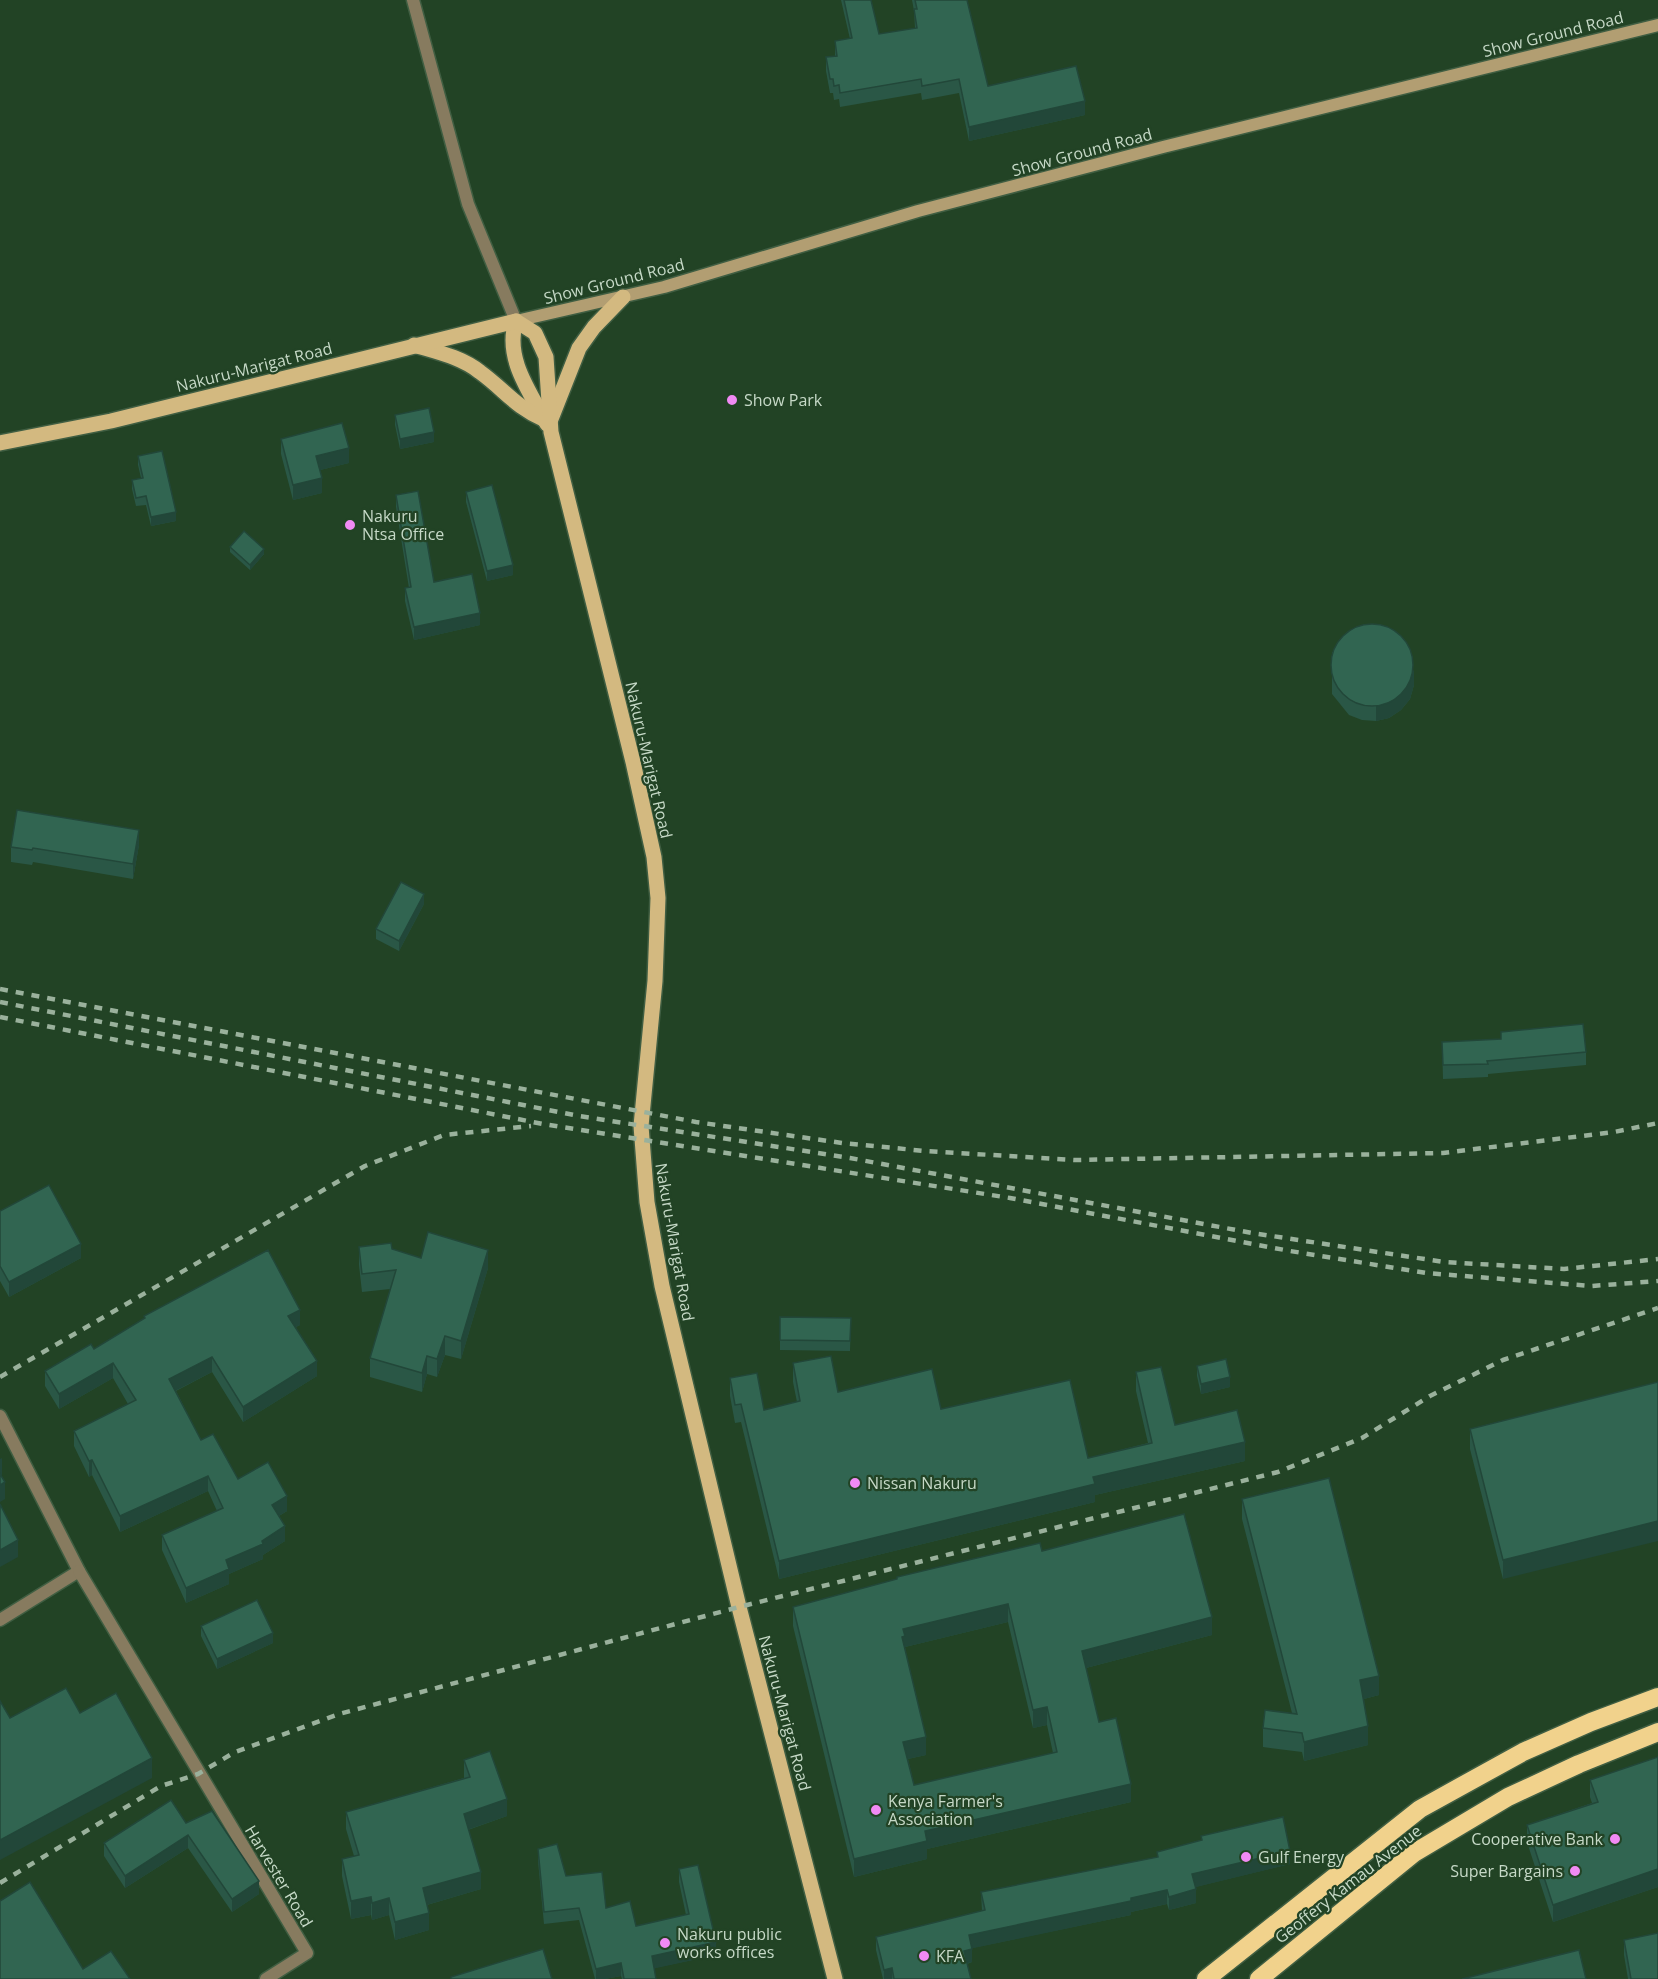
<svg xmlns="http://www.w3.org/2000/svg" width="1658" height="1979" viewBox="0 0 1658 1979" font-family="'Open Sans',sans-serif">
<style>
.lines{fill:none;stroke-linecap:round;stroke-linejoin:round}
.street-casing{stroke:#405e42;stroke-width:15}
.secondary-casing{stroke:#405e42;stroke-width:15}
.primary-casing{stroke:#405e42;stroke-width:18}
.highway-casing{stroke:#405e42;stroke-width:21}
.street{stroke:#877b5f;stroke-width:12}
.secondary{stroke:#b29e72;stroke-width:12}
.primary{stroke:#d3b980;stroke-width:15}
.highway{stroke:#f1d28c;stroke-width:18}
.rail{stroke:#9ab19c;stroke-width:4.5;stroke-dasharray:8 8;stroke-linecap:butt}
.wall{fill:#2a5746;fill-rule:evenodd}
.shaded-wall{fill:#224739}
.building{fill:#316551;stroke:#224739;stroke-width:1.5;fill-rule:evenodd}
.poi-dot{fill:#f18af4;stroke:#224325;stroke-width:2}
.labels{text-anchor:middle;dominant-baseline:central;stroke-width:4.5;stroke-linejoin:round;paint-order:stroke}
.street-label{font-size:16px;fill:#c6d9c7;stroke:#224325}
.poi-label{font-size:16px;fill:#c6d9c7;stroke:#224325;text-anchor:start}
</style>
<rect width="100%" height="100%" fill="#224325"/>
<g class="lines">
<!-- street casing -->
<g class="street-casing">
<g id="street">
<path d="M 413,0 L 468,204 L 516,321"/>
<path d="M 0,1416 L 79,1571 L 0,1620"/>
<path d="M 79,1571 L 307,1953 L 266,1979"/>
</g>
</g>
<!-- secondary casing -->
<g class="secondary-casing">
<path id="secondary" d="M 516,321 L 664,287 L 918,211 L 1163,147 L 1658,25"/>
</g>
<!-- primary casing -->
<g class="primary-casing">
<g id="primary">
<path d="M 516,321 C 504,358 530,392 547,424"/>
<path d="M 414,345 C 437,352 461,357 480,372 C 506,391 514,406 545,420"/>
<path d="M 551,419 L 579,348 L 594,327 L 623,297"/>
<path d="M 0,443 L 111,421 L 516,321 L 535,333 L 546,357 L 551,432 L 633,762 L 654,857 L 658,898 L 655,981 L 641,1126 L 647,1202 L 662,1286 L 739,1607 L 835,1979"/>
</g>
</g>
<!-- highway casing -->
<g class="highway-casing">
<g id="highway">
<path d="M 1206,1979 L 1420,1809 L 1523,1752 L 1591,1722 L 1658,1697"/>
<path d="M 1259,1979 L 1414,1853 L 1508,1797 L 1579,1764 L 1658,1732"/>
</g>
</g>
<!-- street -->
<use href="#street" class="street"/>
<!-- secondary -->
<use href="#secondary" class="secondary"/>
<!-- primary -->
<use href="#primary" class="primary"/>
<!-- highway -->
<use href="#highway" class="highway"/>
<!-- rail -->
<g class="rail">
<path d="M 0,989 L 696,1122 L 842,1143 L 925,1151 L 1075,1160 L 1443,1153 L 1614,1132 L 1658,1123"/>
<path d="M 0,1002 L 579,1116 L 850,1158 L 1252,1233 L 1444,1262 L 1564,1269 L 1658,1259"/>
<path d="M 0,1017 L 543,1124 L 1010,1198 L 1290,1251 L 1426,1273 L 1592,1286 L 1658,1281"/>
<path d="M 0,1377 L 365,1166 L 444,1135 L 531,1126"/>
<path d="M 0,1883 L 161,1786 L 198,1774 L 235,1752 L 339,1714 L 739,1607 L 1278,1472 L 1362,1438 L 1430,1396 L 1503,1360 L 1658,1308"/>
</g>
</g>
<!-- wall -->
<g class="wall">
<path d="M 841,0 L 871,0 L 879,34 L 915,28 L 914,11 L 912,0 L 967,0 L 988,86 L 1085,115 L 969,141 L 959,93 L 922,100 L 921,93 L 840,107 L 839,99 L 834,100 L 833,93 L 830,93 L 826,71 L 826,57 L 835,56 L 835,41 L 850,39 Z"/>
<path d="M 395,415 L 434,442 L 400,449 L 395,425 Z"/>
<path d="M 281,439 L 349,463 L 320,470 L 322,493 L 293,500 L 281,454 Z"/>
<path d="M 138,456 L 176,521 L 151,526 L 146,505 L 136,506 L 132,489 L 132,480 L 141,478 L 138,465 Z"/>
<path d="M 466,492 L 513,575 L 487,581 L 466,502 Z"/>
<path d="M 396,495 L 434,582 L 480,625 L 414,640 L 405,601 L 405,588 L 409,588 L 396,507 Z"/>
<path d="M 230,547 L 264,554 L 250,570 L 230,552 Z"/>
<path d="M 1332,652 L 1414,685 L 1410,699 L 1401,710 L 1389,718 L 1376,721 L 1362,720 L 1349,715 L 1332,694 Z"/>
<path d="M 139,845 L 133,879 L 33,862 L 32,865 L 11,862 L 11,847 Z"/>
<path d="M 424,904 L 399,951 L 376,939 L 376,929 Z"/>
<path d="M 1501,1032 L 1586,1052 L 1586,1065 L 1488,1074 L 1488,1077 L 1443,1079 L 1442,1042 L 1501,1039 Z"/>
<path d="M 0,1211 L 81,1258 L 9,1297 L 0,1281 Z"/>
<path d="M 359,1247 L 392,1249 L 421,1258 L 488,1268 L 461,1359 L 445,1355 L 437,1377 L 427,1374 L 422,1392 L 370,1377 L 370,1358 L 390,1289 L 362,1292 L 359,1265 Z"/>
<path d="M 144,1316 L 300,1325 L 296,1327 L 317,1376 L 243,1422 L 212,1372 L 176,1391 L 201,1440 L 238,1479 L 287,1511 L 279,1516 L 285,1541 L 263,1555 L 263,1559 L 229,1574 L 229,1584 L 186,1603 L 162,1550 L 162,1535 L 217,1511 L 208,1491 L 120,1532 L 92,1475 L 89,1477 L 74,1446 L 74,1431 L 128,1404 L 113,1378 L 59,1409 L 45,1386 L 45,1371 L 94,1349 L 144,1319 Z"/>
<path d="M 780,1317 L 851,1318 L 850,1351 L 780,1350 Z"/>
<path d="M 793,1363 L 838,1392 L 941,1409 L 1088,1458 L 1148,1443 L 1136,1391 L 1136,1372 L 1175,1425 L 1245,1461 L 1095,1495 L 1095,1502 L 779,1579 L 741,1422 L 735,1423 L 730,1396 L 730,1378 L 764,1410 L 797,1402 L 793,1382 Z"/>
<path d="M 1197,1366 L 1230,1387 L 1201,1394 L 1197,1376 Z"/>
<path d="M 1658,1382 L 1503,1579 L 1470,1449 L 1470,1429 Z"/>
<path d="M 1242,1499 L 1379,1695 L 1364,1699 L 1368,1745 L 1304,1761 L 1302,1752 L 1263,1747 L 1263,1728 L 1292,1713 L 1242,1519 Z"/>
<path d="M 1042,1551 L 1212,1635 L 1086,1668 L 1099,1722 L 1131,1802 L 927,1849 L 927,1859 L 854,1877 L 793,1626 L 793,1607 ZM 1008,1622 L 1033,1728 L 1047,1725 L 1053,1753 L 914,1785 L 908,1759 L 926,1755 L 905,1647 Z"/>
<path d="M 201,1626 L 273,1643 L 217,1669 L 201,1636 Z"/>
<path d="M 1658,1757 L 1658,1887 L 1553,1922 L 1527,1842 L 1527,1825 L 1592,1803 L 1590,1797 L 1590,1780 Z"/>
<path d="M 464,1760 L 507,1816 L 468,1830 L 481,1889 L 427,1905 L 429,1930 L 395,1940 L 389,1915 L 372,1920 L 371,1915 L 351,1919 L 342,1876 L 342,1859 L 354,1856 L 346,1829 L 346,1812 L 464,1778 Z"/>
<path d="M 186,1823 L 259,1894 L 232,1912 L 188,1848 L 125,1888 L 104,1856 L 104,1843 Z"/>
<path d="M 1201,1836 L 1290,1864 L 1195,1887 L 1196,1903 L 1169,1910 L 1167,1904 L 1131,1912 L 1131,1915 L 972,1948 L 972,1962 L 967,1964 L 971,1979 L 883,1979 L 876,1950 L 876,1937 L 982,1911 L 981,1892 L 1157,1858 L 1157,1852 L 1201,1840 Z"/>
<path d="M 538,1849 L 566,1876 L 606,1908 L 636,1926 L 686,1915 L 679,1882 L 679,1869 L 716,1955 L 654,1968 L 656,1979 L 622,1979 L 621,1976 L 605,1979 L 595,1979 L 579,1920 L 544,1924 L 538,1861 Z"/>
<path d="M 1624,1940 L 1658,1979 L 1628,1979 L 1624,1955 Z"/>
</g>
<!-- shaded-wall -->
<g class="shaded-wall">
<path d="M 1085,101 L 1085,115 L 969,141 L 969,127 Z"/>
<path d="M 434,432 L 434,442 L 400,449 L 400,439 Z"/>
<path d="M 349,448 L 349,463 L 316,471 L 316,456 Z"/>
<path d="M 322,478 L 322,493 L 293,500 L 293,485 Z"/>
<path d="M 176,512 L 176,521 L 151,526 L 151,517 Z"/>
<path d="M 264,549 L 264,554 L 250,570 L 250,565 Z"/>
<path d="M 513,565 L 513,575 L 487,581 L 487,571 Z"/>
<path d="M 480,613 L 480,625 L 414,640 L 414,627 Z"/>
<path d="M 1414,670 L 1414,685 L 1410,699 L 1401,710 L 1389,718 L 1376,721 L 1376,706 Z"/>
<path d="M 139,830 L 139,845 L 133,879 L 133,864 Z"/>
<path d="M 424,894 L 424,904 L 399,951 L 399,941 Z"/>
<path d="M 81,1244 L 81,1258 L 9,1297 L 9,1282 Z"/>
<path d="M 488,1250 L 488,1268 L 461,1359 L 461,1341 Z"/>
<path d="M 300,1310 L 300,1325 L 288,1331 L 288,1316 Z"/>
<path d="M 445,1336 L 445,1355 L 437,1377 L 437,1359 Z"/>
<path d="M 427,1356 L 427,1374 L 422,1392 L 422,1373 Z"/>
<path d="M 212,1357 L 212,1372 L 169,1394 L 169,1379 Z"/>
<path d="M 317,1361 L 317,1376 L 243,1422 L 243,1407 Z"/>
<path d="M 113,1363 L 113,1378 L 59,1409 L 59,1394 Z"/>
<path d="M 1230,1377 L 1230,1387 L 1201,1394 L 1201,1384 Z"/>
<path d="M 1245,1442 L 1245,1461 L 1095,1495 L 1095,1502 L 779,1579 L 779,1561 L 1093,1477 Z"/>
<path d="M 2,1458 L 2,1475 L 0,1476 L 0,1459 Z"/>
<path d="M 92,1460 L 92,1475 L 89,1477 L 89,1461 Z"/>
<path d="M 208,1476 L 208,1491 L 120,1532 L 120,1516 Z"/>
<path d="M 5,1482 L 5,1499 L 0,1502 L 0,1485 Z"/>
<path d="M 287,1496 L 287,1511 L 272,1520 L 272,1505 Z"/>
<path d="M 1658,1521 L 1658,1541 L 1503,1579 L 1503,1560 Z"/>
<path d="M 285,1526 L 285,1541 L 263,1555 L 263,1559 L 229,1574 L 229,1584 L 186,1603 L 186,1588 L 226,1560 L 262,1541 Z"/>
<path d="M 18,1540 L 18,1557 L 0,1567 L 0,1550 Z"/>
<path d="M 1008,1604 L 1008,1622 L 905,1647 L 905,1654 L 902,1637 L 903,1629 Z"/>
<path d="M 1212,1617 L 1212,1635 L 1082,1669 L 1082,1651 Z"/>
<path d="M 273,1633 L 273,1643 L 217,1669 L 217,1659 Z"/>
<path d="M 1379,1676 L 1379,1695 L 1360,1700 L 1360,1680 Z"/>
<path d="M 1047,1707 L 1047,1725 L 1033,1728 L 1033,1710 Z"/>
<path d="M 1368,1726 L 1368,1745 L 1304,1761 L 1304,1742 Z"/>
<path d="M 926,1737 L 926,1755 L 903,1760 L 903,1742 Z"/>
<path d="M 152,1758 L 152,1778 L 0,1860 L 0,1840 Z"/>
<path d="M 1131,1784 L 1131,1802 L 927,1849 L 927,1859 L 854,1877 L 854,1859 L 925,1831 Z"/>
<path d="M 507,1799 L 507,1816 L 464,1831 L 464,1814 Z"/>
<path d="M 188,1835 L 188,1848 L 125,1888 L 125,1876 Z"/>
<path d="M 1290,1851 L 1290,1864 L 1192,1888 L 1192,1874 Z"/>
<path d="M 1658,1869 L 1658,1887 L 1553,1922 L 1553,1905 Z"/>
<path d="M 481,1872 L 481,1889 L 423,1906 L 423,1888 Z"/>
<path d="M 259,1881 L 259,1894 L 232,1912 L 232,1899 Z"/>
<path d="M 1196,1889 L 1196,1903 L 1169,1910 L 1169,1897 Z"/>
<path d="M 1167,1890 L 1167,1904 L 1131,1912 L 1131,1915 L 969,1949 L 969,1935 Z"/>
<path d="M 371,1897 L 371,1915 L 351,1919 L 351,1901 Z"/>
<path d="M 389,1898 L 389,1915 L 372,1920 L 372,1903 Z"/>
<path d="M 429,1913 L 429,1930 L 395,1940 L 395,1922 Z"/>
<path d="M 716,1942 L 716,1955 L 652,1969 L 652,1956 Z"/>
<path d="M 972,1949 L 972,1962 L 964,1964 L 964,1951 Z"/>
<path d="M 621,1963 L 621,1976 L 605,1979 L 596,1979 L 596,1969 Z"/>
<path d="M 892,1968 L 892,1979 L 884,1979 L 884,1970 Z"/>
</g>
<!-- building -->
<g class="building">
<path d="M 844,0 L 871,0 L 879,34 L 917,28 L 914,9 L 917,9 L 915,0 L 967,0 L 988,86 L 1076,66 L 1085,101 L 969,127 L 959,79 L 922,86 L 921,79 L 840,93 L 839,85 L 834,86 L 833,79 L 830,79 L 826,57 L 837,56 L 835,41 L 852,38 Z"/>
<path d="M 429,408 L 434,432 L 400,439 L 395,415 Z"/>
<path d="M 342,423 L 349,448 L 316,456 L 322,478 L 293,485 L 281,439 Z"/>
<path d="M 162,451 L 176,512 L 151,517 L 146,496 L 136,498 L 132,480 L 143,478 L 138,456 Z"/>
<path d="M 492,485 L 513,565 L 487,571 L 466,492 Z"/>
<path d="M 418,491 L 434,582 L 472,574 L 480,613 L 414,627 L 405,588 L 411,587 L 396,495 Z"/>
<path d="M 244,531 L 264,549 L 250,565 L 230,547 Z"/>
<circle cx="1372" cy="665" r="41"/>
<path d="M 17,810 L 139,830 L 133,864 L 33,848 L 32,850 L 11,847 Z"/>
<path d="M 401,882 L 424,894 L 399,941 L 376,929 Z"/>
<path d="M 1583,1024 L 1586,1052 L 1487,1061 L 1488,1064 L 1443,1065 L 1442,1042 L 1501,1039 L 1501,1032 Z"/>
<path d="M 49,1185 L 81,1244 L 9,1282 L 0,1266 L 0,1211 Z"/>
<path d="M 428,1232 L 488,1250 L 461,1341 L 445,1336 L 437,1359 L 427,1356 L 422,1373 L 370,1358 L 396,1270 L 362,1274 L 359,1247 L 391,1243 L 392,1249 L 421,1258 Z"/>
<path d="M 268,1250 L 300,1310 L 288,1316 L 317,1361 L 243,1407 L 212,1357 L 169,1379 L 201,1440 L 213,1434 L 238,1479 L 268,1462 L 287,1496 L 272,1505 L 285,1526 L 262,1541 L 263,1544 L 226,1560 L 229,1569 L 186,1588 L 162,1535 L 223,1508 L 208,1476 L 120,1516 L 92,1460 L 89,1461 L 74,1431 L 136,1400 L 113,1363 L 59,1394 L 45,1371 L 91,1344 L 94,1349 L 145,1318 L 144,1316 Z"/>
<path d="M 780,1317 L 851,1318 L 850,1341 L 780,1340 Z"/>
<path d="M 831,1356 L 838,1392 L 932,1369 L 941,1409 L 1070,1380 L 1088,1458 L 1152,1443 L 1136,1372 L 1161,1367 L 1175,1425 L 1237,1410 L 1245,1442 L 1093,1477 L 1095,1484 L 779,1561 L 741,1404 L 735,1405 L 730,1378 L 757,1373 L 764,1410 L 800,1401 L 793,1363 Z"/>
<path d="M 1226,1359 L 1230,1377 L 1201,1384 L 1197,1366 Z"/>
<path d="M 1658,1382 L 1658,1521 L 1503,1560 L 1470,1429 Z"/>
<path d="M 0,1474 L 5,1482 L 0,1485 Z"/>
<path d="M 1329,1478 L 1379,1676 L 1360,1680 L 1368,1726 L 1304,1742 L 1302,1733 L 1263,1728 L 1265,1710 L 1297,1714 L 1242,1499 Z"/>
<path d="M 0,1504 L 18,1540 L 0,1550 Z"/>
<path d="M 1184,1514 L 1212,1617 L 1082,1651 L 1099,1722 L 1116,1718 L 1131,1784 L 925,1831 L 927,1841 L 854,1859 L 793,1607 L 897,1579 L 897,1577 L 1040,1543 L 1042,1551 ZM 1008,1604 L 1033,1710 L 1047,1707 L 1057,1752 L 914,1785 L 903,1742 L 926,1737 L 902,1637 L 905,1636 L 903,1629 Z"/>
<path d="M 257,1600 L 273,1633 L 217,1659 L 201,1626 Z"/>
<path d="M 66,1688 L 80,1713 L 116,1693 L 152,1758 L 0,1840 L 0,1701 L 10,1718 Z"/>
<path d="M 490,1751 L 507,1799 L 464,1814 L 481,1872 L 423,1888 L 429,1913 L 395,1922 L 389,1898 L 372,1903 L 371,1897 L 351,1901 L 342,1859 L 359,1855 L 346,1812 L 470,1777 L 464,1760 Z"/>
<path d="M 1658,1757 L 1658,1869 L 1553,1905 L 1527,1825 L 1598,1802 L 1590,1780 Z"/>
<path d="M 171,1800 L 186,1823 L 212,1811 L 259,1881 L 232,1899 L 188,1835 L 125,1876 L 104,1843 Z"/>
<path d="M 1283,1817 L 1290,1851 L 1192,1874 L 1196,1889 L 1169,1897 L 1167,1890 L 1131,1898 L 1131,1901 L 969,1935 L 972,1949 L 964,1951 L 971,1979 L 894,1979 L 892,1968 L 884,1970 L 876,1937 L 985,1910 L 981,1892 L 1158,1857 L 1157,1852 L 1202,1840 L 1201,1836 Z"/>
<path d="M 557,1844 L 566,1876 L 602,1872 L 606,1908 L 630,1901 L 636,1926 L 689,1914 L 679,1869 L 698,1865 L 716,1942 L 652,1956 L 656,1979 L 624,1979 L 621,1963 L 596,1969 L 579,1908 L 544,1912 L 538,1849 Z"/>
<path d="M 30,1882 L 83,1969 L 111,1951 L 130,1979 L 0,1979 L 0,1901 Z"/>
<path d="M 1658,1933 L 1658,1979 L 1631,1979 L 1624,1940 Z"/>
<path d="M 543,1949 L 552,1979 L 451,1979 L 451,1977 Z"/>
<path d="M 1579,1950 L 1586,1979 L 1462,1979 Z"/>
</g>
<!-- markers -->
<g class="poi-dot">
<circle cx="732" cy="400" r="6"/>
<circle cx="350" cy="525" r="6"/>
<circle cx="855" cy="1483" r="6"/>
<circle cx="876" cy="1810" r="6"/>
<circle cx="1615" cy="1839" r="6"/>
<circle cx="1246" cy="1857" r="6"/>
<circle cx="1575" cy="1871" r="6"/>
<circle cx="665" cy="1943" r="6"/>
<circle cx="924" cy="1956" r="6"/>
</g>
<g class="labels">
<!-- street labels -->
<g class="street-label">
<text transform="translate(1553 34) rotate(-14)">Show Ground Road</text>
<text transform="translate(1082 152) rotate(-15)">Show Ground Road</text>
<text transform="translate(614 281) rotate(-14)">Show Ground Road</text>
<text transform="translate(254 367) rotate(-14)">Nakuru-Marigat Road</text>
<text transform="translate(649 760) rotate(77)">Nakuru-Marigat Road</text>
<text transform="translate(675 1242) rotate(80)">Nakuru-Marigat Road</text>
<text transform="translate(785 1713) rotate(75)">Nakuru-Marigat Road</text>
<text transform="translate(279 1876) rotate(59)">Harvester Road</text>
<text transform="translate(1348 1884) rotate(-38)">Geoffery Kamau Avenue</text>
</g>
<!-- poi labels -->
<g class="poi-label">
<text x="744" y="400">Show Park</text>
<text x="362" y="516">Nakuru<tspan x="362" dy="18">Ntsa Office</tspan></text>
<text x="867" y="1483">Nissan Nakuru</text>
<text x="888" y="1801">Kenya Farmer's<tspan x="888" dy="18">Association</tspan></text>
<text x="1603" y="1839" text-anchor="end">Cooperative Bank</text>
<text x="1258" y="1857">Gulf Energy</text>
<text x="1563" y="1871" text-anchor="end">Super Bargains</text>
<text x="677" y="1934">Nakuru public<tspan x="677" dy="18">works offices</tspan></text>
<text x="936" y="1956">KFA</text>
</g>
</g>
</svg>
